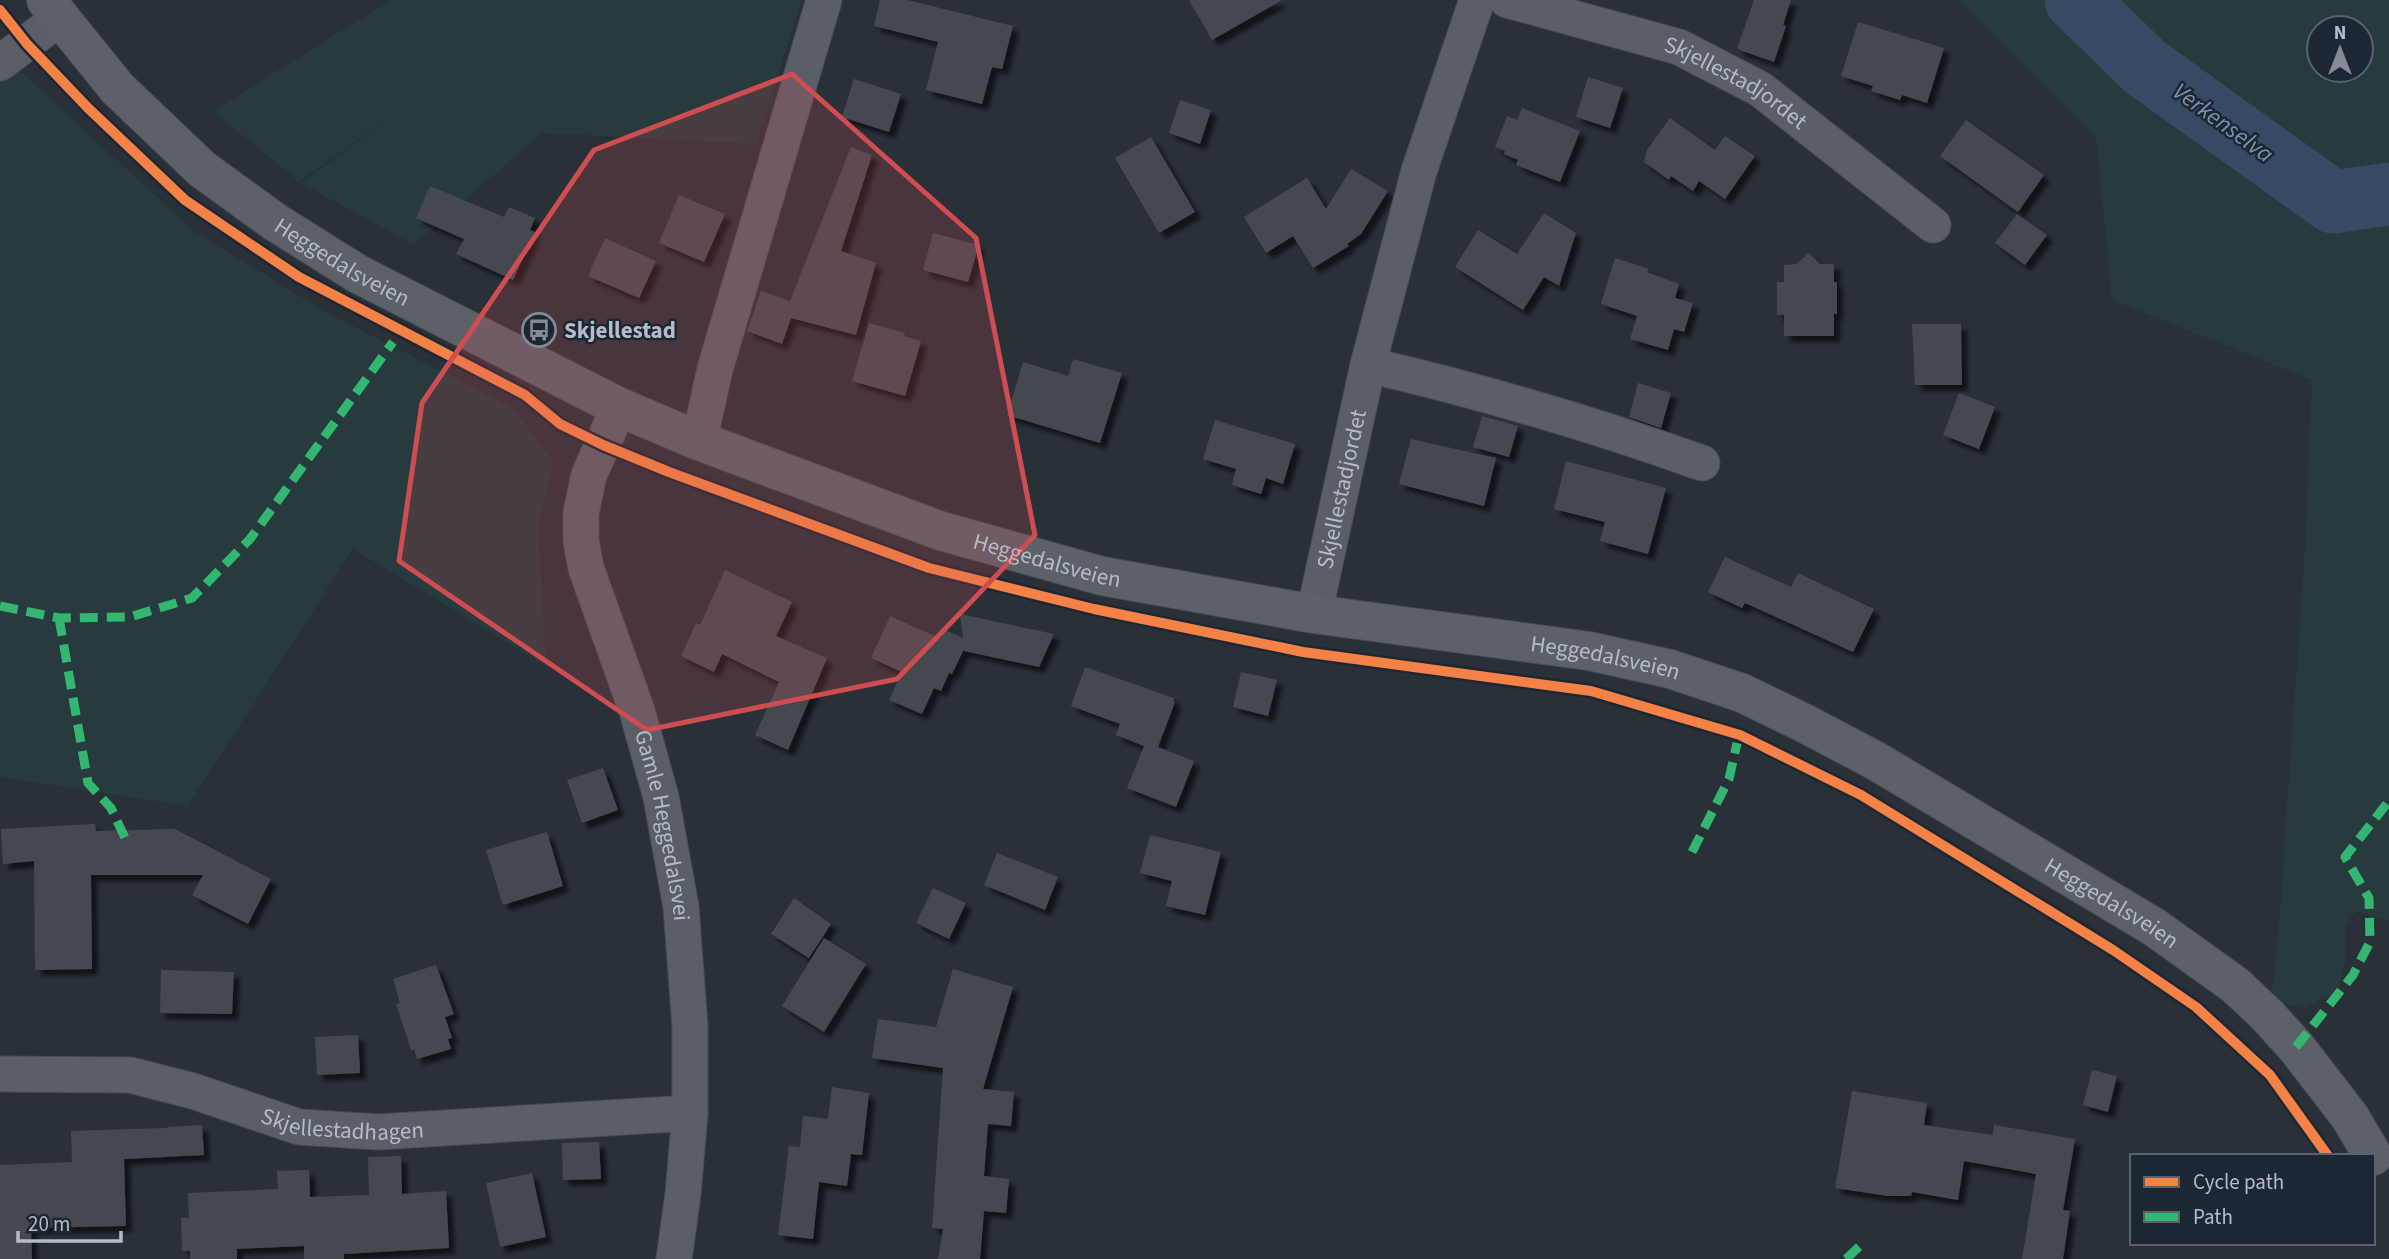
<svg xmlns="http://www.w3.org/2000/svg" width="2389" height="1259" viewBox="0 0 2389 1259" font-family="'Source Sans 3',sans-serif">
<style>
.green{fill:#273a3e;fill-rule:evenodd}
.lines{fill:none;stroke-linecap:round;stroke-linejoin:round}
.river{stroke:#384963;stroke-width:63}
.building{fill:#444950;filter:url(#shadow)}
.minor-casing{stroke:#484c53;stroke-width:37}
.major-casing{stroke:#484c55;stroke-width:40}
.minor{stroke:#5a5e66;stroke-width:35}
.major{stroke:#5c6168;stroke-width:38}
.quiet{stroke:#33b770;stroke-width:9;stroke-dasharray:18 9;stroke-linecap:butt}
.cycleway-casing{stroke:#1d2633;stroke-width:15}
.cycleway{stroke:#f48246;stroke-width:10}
.marked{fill:#ce4d50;fill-opacity:0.2;stroke:#ce4d50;stroke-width:5;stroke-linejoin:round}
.labels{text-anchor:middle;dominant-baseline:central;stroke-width:5;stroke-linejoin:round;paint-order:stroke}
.street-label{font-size:23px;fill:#b4bcc9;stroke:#1d2633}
.poi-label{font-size:23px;font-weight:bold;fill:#b4bcc9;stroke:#1d2633;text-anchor:start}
.water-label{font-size:24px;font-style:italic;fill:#7c92b1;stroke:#1d2633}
</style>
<defs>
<filter id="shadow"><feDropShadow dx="6" dy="6" stdDeviation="2" flood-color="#0009"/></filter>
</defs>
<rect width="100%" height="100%" fill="#2a3038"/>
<!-- green -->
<g class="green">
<path d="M 390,0 L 802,0 L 756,144 L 542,133 L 414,245 L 301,183 L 405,106 L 299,182 L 213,111 Z"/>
<path d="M 1959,0 L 2389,0 L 2389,921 L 2356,911 L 2345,925 L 2346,959 L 2338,991 L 2304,1008 L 2276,1002 L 2272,989 L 2277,950 L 2304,563 L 2312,380 L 2112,300 L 2096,137 ZM 2319,28 L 2361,28 L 2361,70 L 2319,70 Z"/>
<path d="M 0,45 L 16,67 L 194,231 L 326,312 L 513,408 L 554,462 L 538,524 L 546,666 L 353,549 L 188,806 L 0,777 Z"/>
</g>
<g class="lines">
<!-- river -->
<path class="river" d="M 2076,0 L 2145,67 L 2333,202 L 2389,194"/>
</g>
<!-- building -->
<g class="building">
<path d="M 880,0 L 907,0 L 1013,26 L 1002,69 L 992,67 L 982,104 L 926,90 L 938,42 L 874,26 Z"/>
<path d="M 1189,0 L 1282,0 L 1212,40 Z"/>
<path d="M 1754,0 L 1791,0 L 1783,25 L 1786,26 L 1774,62 L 1737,49 Z"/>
<path d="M 1858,22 L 1944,48 L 1927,103 L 1902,95 L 1900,100 L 1871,91 L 1873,86 L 1841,76 Z"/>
<path d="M 1588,77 L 1623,88 L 1610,128 L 1576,117 Z"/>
<path d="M 854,79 L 901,94 L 889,132 L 842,117 Z"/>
<path d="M 1180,100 L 1211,110 L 1200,144 L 1169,133 Z"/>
<path d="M 1522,108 L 1580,131 L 1560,182 L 1516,165 L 1518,160 L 1504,154 L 1505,151 L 1495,147 L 1507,116 L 1517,120 Z"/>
<path d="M 1670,118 L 1715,150 L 1725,136 L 1755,156 L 1725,199 L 1699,181 L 1693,191 L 1671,176 L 1669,180 L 1644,162 L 1647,150 Z"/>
<path d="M 1966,120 L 2044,175 L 2018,212 L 1940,156 Z"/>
<path d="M 1151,137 L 1195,212 L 1159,233 L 1115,158 Z"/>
<path d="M 851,147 L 872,155 L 841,251 L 876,263 L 856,335 L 791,318 L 782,344 L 747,331 L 761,291 L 790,301 Z"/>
<path d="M 1351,169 L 1388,191 L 1361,234 L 1347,244 L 1349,246 L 1313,268 L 1293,236 L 1266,253 L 1244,217 L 1307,178 L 1326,209 Z"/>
<path d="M 430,186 L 504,217 L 509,207 L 535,218 L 530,230 L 535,232 L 513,280 L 456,254 L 464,239 L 416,218 Z"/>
<path d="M 679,195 L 725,214 L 704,262 L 659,243 Z"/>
<path d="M 1544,213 L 1576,233 L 1559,286 L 1544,277 L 1523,310 L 1455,267 L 1478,230 L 1517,254 Z"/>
<path d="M 2017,214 L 2047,235 L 2025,265 L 1995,243 Z"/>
<path d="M 933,233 L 979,245 L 968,282 L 923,270 Z"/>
<path d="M 605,238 L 656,261 L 639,298 L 588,276 Z"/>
<path d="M 1808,253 L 1820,264 L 1834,264 L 1834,282 L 1837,282 L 1837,314 L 1834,314 L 1834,336 L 1784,336 L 1784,315 L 1777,315 L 1777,282 L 1784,282 L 1784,265 L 1797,264 Z"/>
<path d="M 1615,258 L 1649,269 L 1647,272 L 1679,284 L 1675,298 L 1693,303 L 1684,332 L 1674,329 L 1668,350 L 1630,339 L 1637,316 L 1601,304 Z"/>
<path d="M 869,323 L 905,333 L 904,336 L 921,341 L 905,396 L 852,381 Z"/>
<path d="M 1912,324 L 1961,324 L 1962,385 L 1915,385 Z"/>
<path d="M 1073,359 L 1122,373 L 1100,443 L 1007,415 L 1023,362 L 1068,376 Z"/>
<path d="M 1638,383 L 1671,393 L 1661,428 L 1629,417 Z"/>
<path d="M 1959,393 L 1995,407 L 1979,449 L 1943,435 Z"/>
<path d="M 1482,416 L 1518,426 L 1509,457 L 1473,447 Z"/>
<path d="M 1215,420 L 1295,444 L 1283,484 L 1266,478 L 1261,494 L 1232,485 L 1236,469 L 1203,459 Z"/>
<path d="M 1411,439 L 1496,458 L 1484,506 L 1399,484 Z"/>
<path d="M 1566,461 L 1666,488 L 1648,554 L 1600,541 L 1605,522 L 1554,509 Z"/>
<path d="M 1725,557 L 1791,587 L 1798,573 L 1874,609 L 1853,652 L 1745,603 L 1742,608 L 1708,592 Z"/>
<path d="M 725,570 L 792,602 L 776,636 L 827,658 L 788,750 L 755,735 L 779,682 L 722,654 L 714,672 L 681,656 L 696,623 L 700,625 Z"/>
<path d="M 960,614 L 1054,634 L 1039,667 L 964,651 L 964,649 L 952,674 L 949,673 L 941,691 L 934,688 L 922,714 L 889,700 L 902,672 L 871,658 L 890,616 L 937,637 L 941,628 L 963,638 Z"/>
<path d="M 1085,667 L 1174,698 L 1173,702 L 1175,702 L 1158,747 L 1194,761 L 1176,807 L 1127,788 L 1144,746 L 1116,735 L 1120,724 L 1071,706 Z"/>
<path d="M 1241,672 L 1277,680 L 1268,716 L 1233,707 Z"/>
<path d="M 603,768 L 618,810 L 582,823 L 567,780 Z"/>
<path d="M 95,824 L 96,831 L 175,829 L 271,879 L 248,924 L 192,895 L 203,875 L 91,875 L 92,969 L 35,970 L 34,861 L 3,864 L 1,829 Z"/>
<path d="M 547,832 L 563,886 L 503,905 L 486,850 Z"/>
<path d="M 1150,835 L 1221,852 L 1205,915 L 1166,906 L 1172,881 L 1140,873 Z"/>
<path d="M 997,853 L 1058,877 L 1045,910 L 984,885 Z"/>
<path d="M 933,888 L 966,903 L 949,939 L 916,923 Z"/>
<path d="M 794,898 L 831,924 L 809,958 L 771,934 Z"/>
<path d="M 824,938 L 866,964 L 824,1032 L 782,1006 Z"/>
<path d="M 436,965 L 454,1014 L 445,1017 L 452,1038 L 448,1039 L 451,1049 L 417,1059 L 414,1050 L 411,1050 L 396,1004 L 400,1003 L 393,979 Z"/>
<path d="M 953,969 L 1013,987 L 983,1089 L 1014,1092 L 1011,1126 L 988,1124 L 984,1176 L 1009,1179 L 1006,1213 L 984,1211 L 980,1259 L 938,1259 L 943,1229 L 932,1228 L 943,1068 L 872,1058 L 878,1019 L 936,1027 Z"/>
<path d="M 161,970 L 234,972 L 232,1014 L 160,1013 Z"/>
<path d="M 358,1035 L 360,1073 L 317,1075 L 315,1037 Z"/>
<path d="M 2092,1070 L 2117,1076 L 2108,1112 L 2083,1105 Z"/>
<path d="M 832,1087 L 869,1093 L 862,1155 L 851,1154 L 847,1186 L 819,1182 L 813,1239 L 778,1235 L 789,1146 L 800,1147 L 803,1116 L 828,1119 Z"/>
<path d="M 1852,1091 L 1927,1103 L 1924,1125 L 1993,1135 L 1994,1125 L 2075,1139 L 2063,1210 L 2070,1211 L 2063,1259 L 2022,1259 L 2036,1174 L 1964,1161 L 1958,1200 L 1912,1192 L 1911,1196 L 1888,1196 L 1835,1188 Z"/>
<path d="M 202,1125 L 204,1155 L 124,1159 L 126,1226 L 31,1228 L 32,1259 L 0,1259 L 0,1165 L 72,1162 L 71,1131 L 167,1128 L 167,1127 Z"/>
<path d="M 599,1142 L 601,1179 L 563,1180 L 562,1143 Z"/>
<path d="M 401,1156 L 402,1194 L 446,1191 L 449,1248 L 344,1254 L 344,1259 L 304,1259 L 304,1246 L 237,1249 L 237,1259 L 190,1259 L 190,1251 L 182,1251 L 181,1218 L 189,1218 L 188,1193 L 278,1189 L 277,1171 L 309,1170 L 310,1197 L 369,1195 L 368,1157 Z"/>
<path d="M 532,1173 L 546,1237 L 500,1247 L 486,1183 Z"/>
</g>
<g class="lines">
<!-- minor casing -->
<g class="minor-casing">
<g id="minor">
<path id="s1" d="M 1507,0 L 1679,47 L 1760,89 L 1933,225"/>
<path d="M 0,63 L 61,17"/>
<path d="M 1368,365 C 1481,391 1592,424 1702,463"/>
<path id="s2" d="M 619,407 L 589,475 L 581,513 L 581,541 L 586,568 L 637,711 L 661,797 L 681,907 L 690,1026 L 690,1113 L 683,1194 L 674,1259"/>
<path d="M 699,441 L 715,369 L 824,0"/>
<path id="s3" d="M 1314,614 L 1368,365 L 1419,171 L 1477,0"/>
<path id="s4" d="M 0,1074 L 130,1075 L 193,1091 L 299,1127 L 378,1132 L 690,1113"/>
</g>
</g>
<!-- major casing -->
<g class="major-casing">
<g id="major">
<path id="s5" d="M 46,0 L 117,88 L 202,169 L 275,222 L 358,274 L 619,407 L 699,441 L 941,531 L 1102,576 L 1314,614 L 1589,651 L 1670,669 L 1742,693 L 1804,723 L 1876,761 L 2154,927 L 2235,985 L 2267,1015 L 2296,1047 L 2350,1117 L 2373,1156"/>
</g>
</g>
<!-- minor -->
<use href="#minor" class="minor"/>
<!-- major -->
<use href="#major" class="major"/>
<!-- quiet -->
<g class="quiet">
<path d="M 0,606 L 59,618 L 130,617 L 192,598 L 250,539 L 393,342"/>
<path d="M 59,618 L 88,783 L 111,808 L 125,838"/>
<path d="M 1692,852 L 1729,779 L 1737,743"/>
<path d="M 2296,1047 L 2353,975 L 2370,942 L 2369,898 L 2345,857 L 2389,801"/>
<path d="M 1846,1259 L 1863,1243"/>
</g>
<!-- cycleway casing -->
<g class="cycleway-casing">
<path id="cycleway" d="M 0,10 L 27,44 L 88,108 L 185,200 L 299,277 L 525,395 L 560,424 L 603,445 L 669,472 L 929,568 L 1094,609 L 1303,652 L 1591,691 L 1740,735 L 1861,795 L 2113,950 L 2196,1007 L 2270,1075 L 2328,1156"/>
</g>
<!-- cycleway -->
<use href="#cycleway" class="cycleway"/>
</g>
<!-- marked area -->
<path class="marked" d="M 792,74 L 976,238 L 1035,535 L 897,679 L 647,730 L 399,561 L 422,403 L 594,150 Z"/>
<!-- icons -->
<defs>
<g id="bus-ring" transform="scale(1.75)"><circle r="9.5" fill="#1d2633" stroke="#848b96" stroke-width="1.5"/><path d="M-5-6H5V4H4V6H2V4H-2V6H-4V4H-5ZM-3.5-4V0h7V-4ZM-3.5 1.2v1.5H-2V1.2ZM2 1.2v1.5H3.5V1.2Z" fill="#848b96"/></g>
</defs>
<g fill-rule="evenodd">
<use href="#bus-ring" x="539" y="330"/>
</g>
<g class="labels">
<!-- street labels -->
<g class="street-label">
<text stroke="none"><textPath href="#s1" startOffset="245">Skjellestadjordet</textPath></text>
<text stroke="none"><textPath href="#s5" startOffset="399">Heggedalsveien</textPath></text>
<text stroke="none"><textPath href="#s3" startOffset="128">Skjellestadjordet</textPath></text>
<text stroke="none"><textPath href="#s5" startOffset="1167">Heggedalsveien</textPath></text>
<text stroke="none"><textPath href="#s5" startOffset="1734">Heggedalsveien</textPath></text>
<text stroke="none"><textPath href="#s2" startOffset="438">Gamle Heggedalsvei</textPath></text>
<text stroke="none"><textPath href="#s5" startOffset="2301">Heggedalsveien</textPath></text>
<text stroke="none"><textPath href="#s4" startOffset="350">Skjellestadhagen</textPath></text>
</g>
<!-- poi labels -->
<g class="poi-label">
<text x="564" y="330">Skjellestad</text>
</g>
<!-- water labels -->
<g class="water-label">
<text transform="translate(2223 123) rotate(36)">Verkenselva</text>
</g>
</g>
<!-- legend -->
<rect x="2130" y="1154" width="245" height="91" fill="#1d2633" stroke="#59626f" stroke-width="2"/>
<rect x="2144" y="1177" width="35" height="10" fill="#f48246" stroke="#59626f" stroke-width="2"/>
<text x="2193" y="1189" font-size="21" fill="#b4bcc9">Cycle path</text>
<rect x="2144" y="1212" width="35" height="10" fill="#33b770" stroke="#59626f" stroke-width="2"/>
<text x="2193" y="1224" font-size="21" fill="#b4bcc9">Path</text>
<!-- north arrow -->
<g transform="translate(2340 49)"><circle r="33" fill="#1d2633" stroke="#59626f" stroke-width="2"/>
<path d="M0-5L12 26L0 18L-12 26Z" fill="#848b96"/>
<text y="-10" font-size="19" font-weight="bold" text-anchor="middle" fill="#b4bcc9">N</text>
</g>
<!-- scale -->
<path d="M18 1231v10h103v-10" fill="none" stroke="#b4bcc9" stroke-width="3.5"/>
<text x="28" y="1231" font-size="21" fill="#b4bcc9" stroke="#1d2633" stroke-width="5" paint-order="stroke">20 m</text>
</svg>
